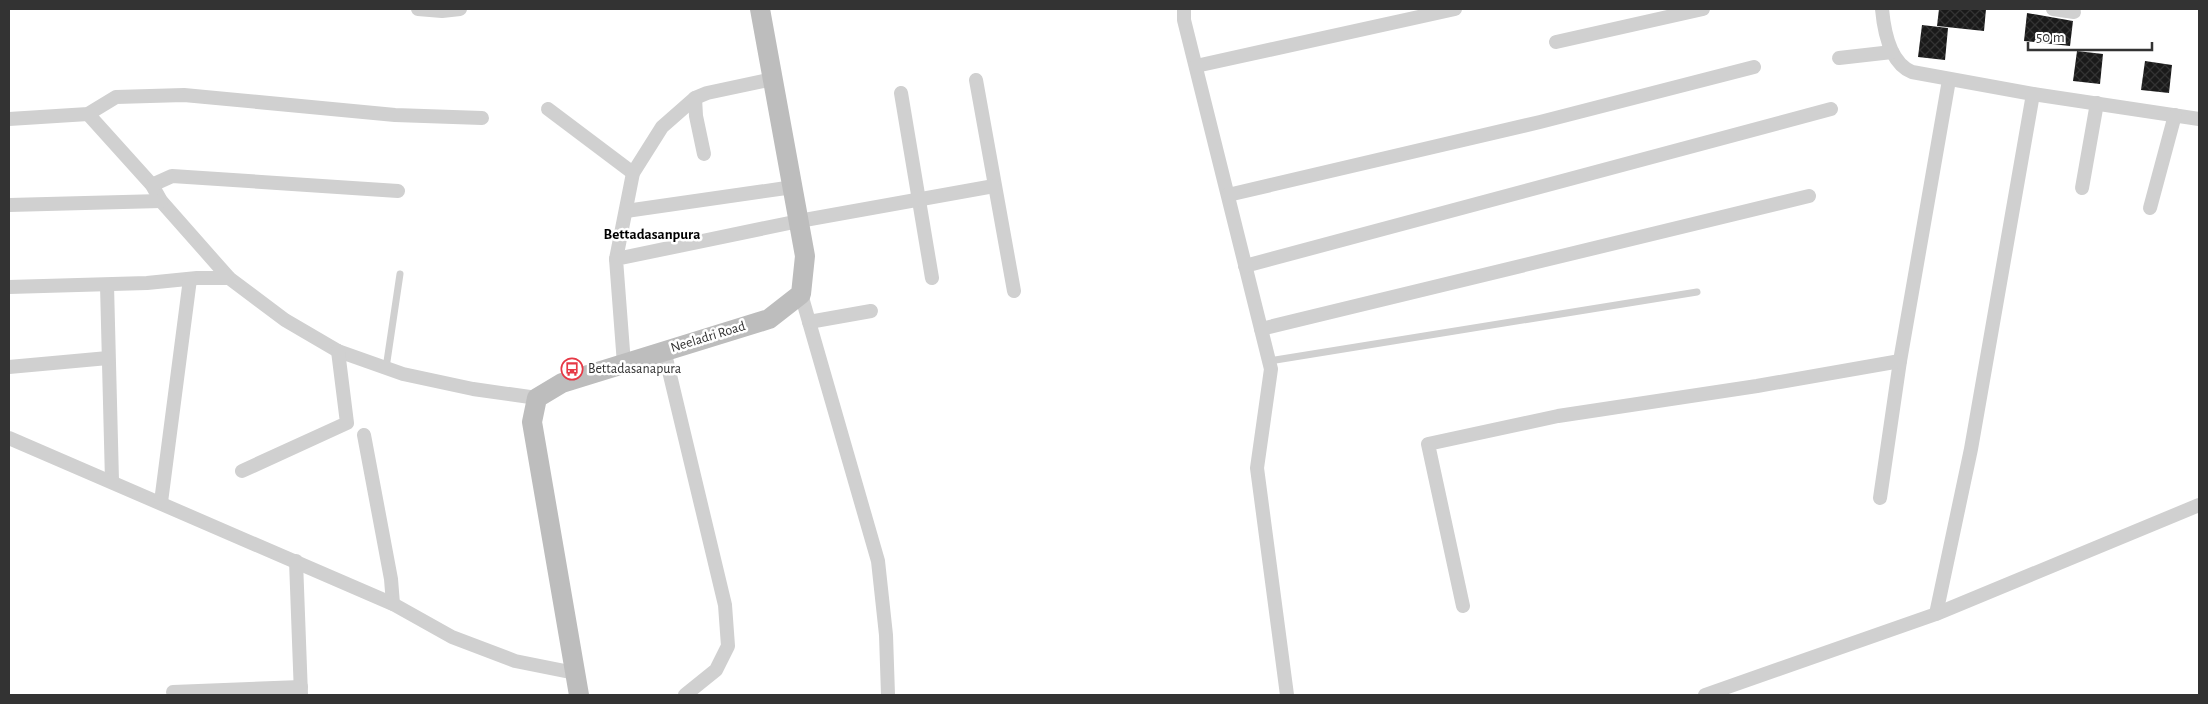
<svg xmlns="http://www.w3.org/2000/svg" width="2208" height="704" viewBox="0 0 2208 704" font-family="'Alegreya Sans',sans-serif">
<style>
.building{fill:url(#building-cross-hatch)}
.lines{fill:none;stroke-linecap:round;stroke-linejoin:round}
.lane{stroke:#d0d0d0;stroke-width:7}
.street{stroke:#d0d0d0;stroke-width:14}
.secondary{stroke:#bdbdbd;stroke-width:20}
.labels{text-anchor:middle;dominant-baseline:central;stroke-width:5;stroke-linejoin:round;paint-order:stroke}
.street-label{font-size:14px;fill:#333;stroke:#fff}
.poi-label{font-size:14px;fill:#333;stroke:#fff;text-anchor:start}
.neighbourhood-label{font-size:15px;font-weight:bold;fill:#000;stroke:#fff}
</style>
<defs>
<pattern id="building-cross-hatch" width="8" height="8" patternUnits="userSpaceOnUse" patternTransform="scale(1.25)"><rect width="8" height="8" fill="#1a1a1a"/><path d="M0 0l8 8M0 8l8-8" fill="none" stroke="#333"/></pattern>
</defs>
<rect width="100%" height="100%" fill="#fff"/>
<!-- building -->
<g class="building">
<path d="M 1939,9 L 1986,9 L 1984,31 L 1937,26 Z"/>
<path d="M 2027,13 L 2073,21 L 2070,46 L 2024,41 Z"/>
<path d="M 1922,25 L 1948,28 L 1945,60 L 1918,57 Z"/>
<path d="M 2077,51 L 2103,54 L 2100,84 L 2073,81 Z"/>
<path d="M 2145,61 L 2172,65 L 2169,93 L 2141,90 Z"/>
</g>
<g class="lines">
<!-- lane -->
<g class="lane">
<path d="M 1269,361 L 1697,292"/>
<path d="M 386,368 L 400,274"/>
</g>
<!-- street -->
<g class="street">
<path d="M 418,9 L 442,11 L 460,9"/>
<path d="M 1184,9 L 1184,20 L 1271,369 L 1257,468 L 1287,695"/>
<path d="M 1882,9 C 1884,31 1890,63 1912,72 L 2033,94 L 2199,119"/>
<path d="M 2053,9 L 2074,12"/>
<path d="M 1556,42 L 1703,9"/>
<path d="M 1839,58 L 1892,52"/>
<path d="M 1196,66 L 1455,9"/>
<path d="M 976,80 L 1014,291"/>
<path d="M 901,93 L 932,278"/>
<path d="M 695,98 L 696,116 L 704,154"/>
<path d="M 548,109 L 633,173"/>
<path d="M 88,114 L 152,185 L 161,201 L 229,278 L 285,320 L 338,351 L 403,374 L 473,389 L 537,398"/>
<path d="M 9,119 L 88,114 L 116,97 L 184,95 L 395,115 L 482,118"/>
<path d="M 152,185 L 172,176 L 398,191"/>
<path d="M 2082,188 L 2097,103"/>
<path d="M 1228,195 L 1540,122 L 1754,67"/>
<path d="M 9,205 L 161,201"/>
<path d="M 2150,208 L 2175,115"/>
<path d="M 626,211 L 793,187"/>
<path d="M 616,259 L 633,173 L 662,127 L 695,98 L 707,93 L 773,79"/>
<path d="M 1245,266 L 1831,109"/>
<path d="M 107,285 L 112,481"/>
<path d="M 9,287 L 147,283 L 197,278 L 229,278"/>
<path d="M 801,294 L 878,561 L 886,635 L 888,695"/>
<path d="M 809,322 L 871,311"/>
<path d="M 1261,329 L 1809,196"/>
<path d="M 664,350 L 725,605 L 728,646 L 716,670 L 685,695"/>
<path d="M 624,364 L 616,259 L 799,221 L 994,186"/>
<path d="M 9,367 L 108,358"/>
<path d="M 364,435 L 391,579 L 393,604"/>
<path d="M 9,438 L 393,604 L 452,637 L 515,661 L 575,673"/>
<path d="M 242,471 L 347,423 L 338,351"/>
<path d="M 1880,498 L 1900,361 L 1949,80"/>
<path d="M 161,502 L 190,279"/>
<path d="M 296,561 L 301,695"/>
<path d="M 1463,606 L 1428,444 L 1558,416 L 1757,386 L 1900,361"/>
<path d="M 1936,614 L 1971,449 L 2033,94"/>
<path d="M 173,692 L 301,687"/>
<path d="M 1705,695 L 1936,614 L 2199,505"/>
</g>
<!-- secondary -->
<path class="secondary" d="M 579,695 L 532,422 L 537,398 L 562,383 L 769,319 L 801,294 L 805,256 L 760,9"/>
</g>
<!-- icons -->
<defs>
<g id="bus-ring" transform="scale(1.125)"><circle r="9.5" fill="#fff" stroke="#e63946" stroke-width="1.5"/><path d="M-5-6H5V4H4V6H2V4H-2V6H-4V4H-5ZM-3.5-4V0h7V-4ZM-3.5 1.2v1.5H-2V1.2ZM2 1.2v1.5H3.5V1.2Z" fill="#e63946"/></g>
</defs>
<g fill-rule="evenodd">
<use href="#bus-ring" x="572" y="369"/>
</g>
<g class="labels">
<!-- street labels -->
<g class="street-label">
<text transform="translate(708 337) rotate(-17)">Neeladri Road</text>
</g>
<!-- poi labels -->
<g class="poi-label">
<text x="588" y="369">Bettadasanapura</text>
</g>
<!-- neighbourhood labels -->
<g class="neighbourhood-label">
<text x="652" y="234">Bettadasanpura</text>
</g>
</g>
<!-- border -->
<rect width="2208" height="704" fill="none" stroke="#333333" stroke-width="20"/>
<!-- scale -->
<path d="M2028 42v8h124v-8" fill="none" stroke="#333333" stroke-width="2.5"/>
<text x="2036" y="42" font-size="15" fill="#333333" stroke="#ffffff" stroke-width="4" paint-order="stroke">50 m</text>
</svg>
